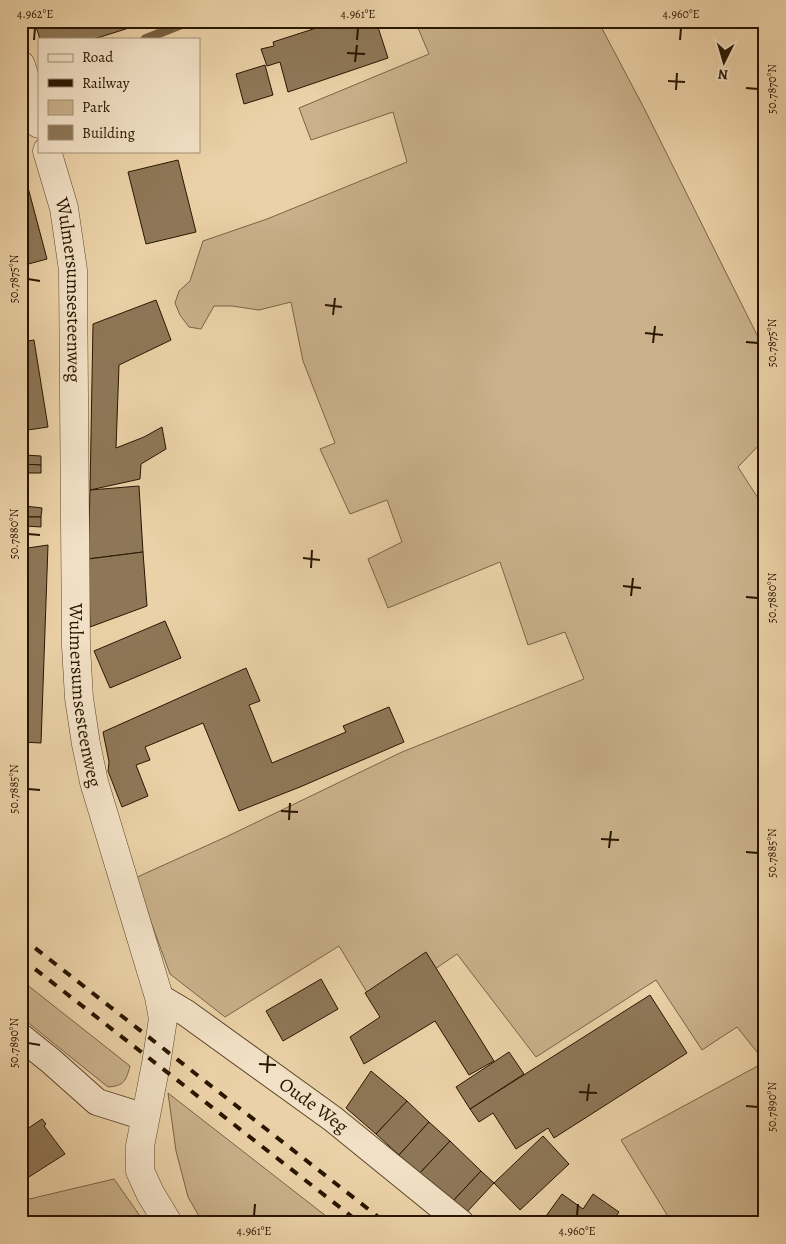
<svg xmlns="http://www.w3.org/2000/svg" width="786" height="1244" viewBox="0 0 786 1244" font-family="Alegreya,serif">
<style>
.green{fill:#cab18b;stroke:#7a6446}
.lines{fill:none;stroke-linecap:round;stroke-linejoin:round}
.stream{stroke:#766042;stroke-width:9}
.building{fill:#8e7757;stroke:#291600}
.minor-casing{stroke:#5a452a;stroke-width:28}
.tertiary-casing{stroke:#5a452a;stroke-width:29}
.minor{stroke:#f2e1c6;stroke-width:26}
.tertiary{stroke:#f2e1c6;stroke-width:28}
.rail{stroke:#291600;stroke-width:4;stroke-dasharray:9 9;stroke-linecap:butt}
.ticks{fill:none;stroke:#291600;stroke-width:2}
.labels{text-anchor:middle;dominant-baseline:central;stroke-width:4;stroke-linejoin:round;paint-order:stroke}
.street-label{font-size:19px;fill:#291600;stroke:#f2e1c6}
.neatline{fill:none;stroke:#291600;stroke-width:2}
.ticks-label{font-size:12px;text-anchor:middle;fill:#291600}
</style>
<rect width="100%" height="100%" fill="#ebd1a7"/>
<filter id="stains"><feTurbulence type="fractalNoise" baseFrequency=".004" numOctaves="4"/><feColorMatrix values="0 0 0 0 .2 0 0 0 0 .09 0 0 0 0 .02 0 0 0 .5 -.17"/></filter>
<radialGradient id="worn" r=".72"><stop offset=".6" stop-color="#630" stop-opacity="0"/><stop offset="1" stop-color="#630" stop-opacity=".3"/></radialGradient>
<!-- green -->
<g class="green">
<path d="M 415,21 L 598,21 L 644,108 L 765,351 L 765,439 L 738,467 L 765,509 L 765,1223 L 672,1223 L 621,1140 L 765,1062 L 737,1027 L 702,1050 L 656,980 L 536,1057 L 457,954 L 377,1009 L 339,946 L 225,1017 L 170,974 L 135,878 L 228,836 L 402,752 L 584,679 L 565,632 L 528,645 L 500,562 L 388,608 L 368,559 L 402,542 L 387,500 L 350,514 L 320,449 L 335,443 L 303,361 L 291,302 L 259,310 L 232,306 L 214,306 L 201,329 L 189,327 L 180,315 L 175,303 L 179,291 L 190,281 L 203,241 L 267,219 L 407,162 L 393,112 L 311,140 L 299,108 L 429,54 Z"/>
<path d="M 21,980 L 130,1066 C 126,1081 124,1086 108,1087 L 21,1017 Z"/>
<path d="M 168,1093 L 335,1223 L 203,1223 L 188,1197 L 176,1151 Z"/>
<path d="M 114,1179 L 145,1223 L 21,1223 L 21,1201 Z"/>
</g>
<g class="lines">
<!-- stream -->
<path class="stream" d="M 145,39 L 190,21"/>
</g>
<!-- building -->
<g class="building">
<path d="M 34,21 L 151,21 L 94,39 L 40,39 Z"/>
<path d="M 338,21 L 376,21 L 388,58 L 288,92 L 280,62 L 267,66 L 261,49 L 274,46 L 273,42 Z"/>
<path d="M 265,65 L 273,95 L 244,104 L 236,74 Z"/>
<path d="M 21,160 L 26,180 L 21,181 Z"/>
<path d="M 178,160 L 196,232 L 146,244 L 128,172 Z"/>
<path d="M 26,180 L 47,259 L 21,266 L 21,181 Z"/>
<path d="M 156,300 L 171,340 L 119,365 L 116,448 L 144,437 L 162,427 L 166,449 L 141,464 L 140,479 L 90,490 L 93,324 Z"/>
<path d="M 34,340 L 48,427 L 21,431 L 21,342 Z"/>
<path d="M 23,437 L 24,455 L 41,456 L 41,465 L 21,464 L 21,438 Z"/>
<path d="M 21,464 L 41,465 L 41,473 L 25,473 L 25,488 L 21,488 Z"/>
<path d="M 139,486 L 143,552 L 88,559 L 90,490 Z"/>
<path d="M 21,488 L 25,488 L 25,506 L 42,508 L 41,517 L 21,517 Z"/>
<path d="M 21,517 L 41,517 L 41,527 L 26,526 L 26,545 L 21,545 Z"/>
<path d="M 48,545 L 41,743 L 21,742 L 21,549 Z"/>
<path d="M 143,552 L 147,606 L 90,627 L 88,559 Z"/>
<path d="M 165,621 L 181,658 L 110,688 L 94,651 Z"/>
<path d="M 246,668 L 260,701 L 249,705 L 272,763 L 346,732 L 343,726 L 389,707 L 404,742 L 300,787 L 239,811 L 203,723 L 145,747 L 150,760 L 136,765 L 148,796 L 122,807 L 108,771 L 109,762 L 103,732 Z"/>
<path d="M 426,952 L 494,1061 L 469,1075 L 435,1021 L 364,1064 L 350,1037 L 380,1017 L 365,993 Z"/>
<path d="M 321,979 L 338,1009 L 283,1041 L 266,1011 Z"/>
<path d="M 650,995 L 687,1053 L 554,1138 L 548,1128 L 516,1149 L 493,1113 L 479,1122 L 470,1109 Z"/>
<path d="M 509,1052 L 524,1074 L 470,1109 L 456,1087 Z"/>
<path d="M 371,1071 L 407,1101 L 376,1134 L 346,1108 Z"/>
<path d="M 407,1101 L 429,1122 L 399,1155 L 376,1134 Z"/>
<path d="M 42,1119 L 46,1124 L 44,1126 L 65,1154 L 21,1182 L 21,1133 Z"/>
<path d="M 429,1122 L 450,1141 L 419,1174 L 399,1155 Z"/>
<path d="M 543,1136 L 569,1164 L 520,1210 L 494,1183 Z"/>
<path d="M 450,1141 L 481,1171 L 453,1201 L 419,1174 Z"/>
<path d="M 481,1171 L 494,1183 L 466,1213 L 453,1201 Z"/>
<path d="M 562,1194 L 583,1209 L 593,1194 L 619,1212 L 611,1223 L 541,1223 Z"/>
</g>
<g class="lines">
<!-- minor casing -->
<g class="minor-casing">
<g id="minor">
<path id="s1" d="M 159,997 L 186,1013 L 333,1119 L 461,1223"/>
<path d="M 21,1037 L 51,1061 L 97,1102 L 145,1117"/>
</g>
</g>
<!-- tertiary casing -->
<g class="tertiary-casing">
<g id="tertiary">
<path d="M 21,65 L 39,124"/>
<path id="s2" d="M 47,151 L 64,208 L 73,270 L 76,646 L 79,698 L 86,744 L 94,782 L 159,997 L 163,1019 L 156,1064 L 140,1146 L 140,1171 L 150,1193 L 168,1223"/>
</g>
</g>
<!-- minor -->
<use href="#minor" class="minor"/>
<!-- tertiary -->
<use href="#tertiary" class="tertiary"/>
<!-- rail -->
<g class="rail">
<path d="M 21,937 L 386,1223"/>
<path d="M 21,958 L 360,1223"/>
</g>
</g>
<!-- ticks -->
<path class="ticks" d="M 34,40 L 35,28M 357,40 L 358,28M 680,40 L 681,28M 347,53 L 365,54M 355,62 L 357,45M 668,81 L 685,82M 746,88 L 758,89M 676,90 L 677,73M 28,279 L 40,281M 325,305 L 342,307M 333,315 L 335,298M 645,333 L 663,335M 746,342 L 758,343M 653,343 L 655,326M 28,534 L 40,535M 303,558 L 320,560M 311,568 L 312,550M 623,586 L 641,588M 631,596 L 633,578M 746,597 L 758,598M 28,789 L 40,790M 281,811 L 298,812M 289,820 L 290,803M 601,839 L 619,840M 609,848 L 611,831M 746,852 L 758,853M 28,1043 L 40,1045M 259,1064 L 276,1065M 267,1073 L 268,1056M 579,1092 L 597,1093M 587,1101 L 589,1084M 746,1106 L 758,1107M 254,1216 L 255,1204M 577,1216 L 578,1204"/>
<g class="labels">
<!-- street labels -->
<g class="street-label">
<text stroke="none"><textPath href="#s2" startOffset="142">Wulmersumsesteenweg</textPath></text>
<text stroke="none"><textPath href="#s2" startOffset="548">Wulmersumsesteenweg</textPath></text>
<text stroke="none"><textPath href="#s1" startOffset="189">Oude Weg</textPath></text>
</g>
</g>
<!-- margin -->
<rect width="786" height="1244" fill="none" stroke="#ebd1a7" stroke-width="55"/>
<!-- legend -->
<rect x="38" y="38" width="162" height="115" fill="#f2e1c6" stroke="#a29077"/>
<rect x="48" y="54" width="25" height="8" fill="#f2e1c6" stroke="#a29077"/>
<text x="82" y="62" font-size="15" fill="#291600">Road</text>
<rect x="48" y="79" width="25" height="8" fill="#291600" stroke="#a29077"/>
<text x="82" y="88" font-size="15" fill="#291600">Railway</text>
<rect x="48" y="100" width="25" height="15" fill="#cab18b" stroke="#a29077"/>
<text x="82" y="112" font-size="15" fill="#291600">Park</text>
<rect x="48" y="125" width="25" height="15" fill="#8e7757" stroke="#a29077"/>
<text x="82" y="138" font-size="15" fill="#291600">Building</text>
<!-- north arrow -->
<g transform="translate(724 62) rotate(185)" stroke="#f2e1c6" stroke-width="4" paint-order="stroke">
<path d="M0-4L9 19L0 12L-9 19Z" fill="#291600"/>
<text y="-8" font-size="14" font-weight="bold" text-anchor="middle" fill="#291600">N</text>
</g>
<rect x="28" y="28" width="730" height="1188" class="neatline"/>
<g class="ticks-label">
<text x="35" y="18">4.962°E</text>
<text x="358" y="18">4.961°E</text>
<text x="681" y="18">4.960°E</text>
<text transform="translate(772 89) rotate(-90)" y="4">50.7870°N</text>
<text transform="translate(14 279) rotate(-90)" y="4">50.7875°N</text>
<text transform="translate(772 343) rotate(-90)" y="4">50.7875°N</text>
<text transform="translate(14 534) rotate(-90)" y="4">50.7880°N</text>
<text transform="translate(772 598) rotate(-90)" y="4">50.7880°N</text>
<text transform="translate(14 789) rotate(-90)" y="4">50.7885°N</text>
<text transform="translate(772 853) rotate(-90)" y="4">50.7885°N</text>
<text transform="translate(14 1043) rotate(-90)" y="4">50.7890°N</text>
<text transform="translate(772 1107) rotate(-90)" y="4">50.7890°N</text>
<text x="254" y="1235">4.961°E</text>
<text x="577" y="1235">4.960°E</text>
</g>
<rect width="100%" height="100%" filter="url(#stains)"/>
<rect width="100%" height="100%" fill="url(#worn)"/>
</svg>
